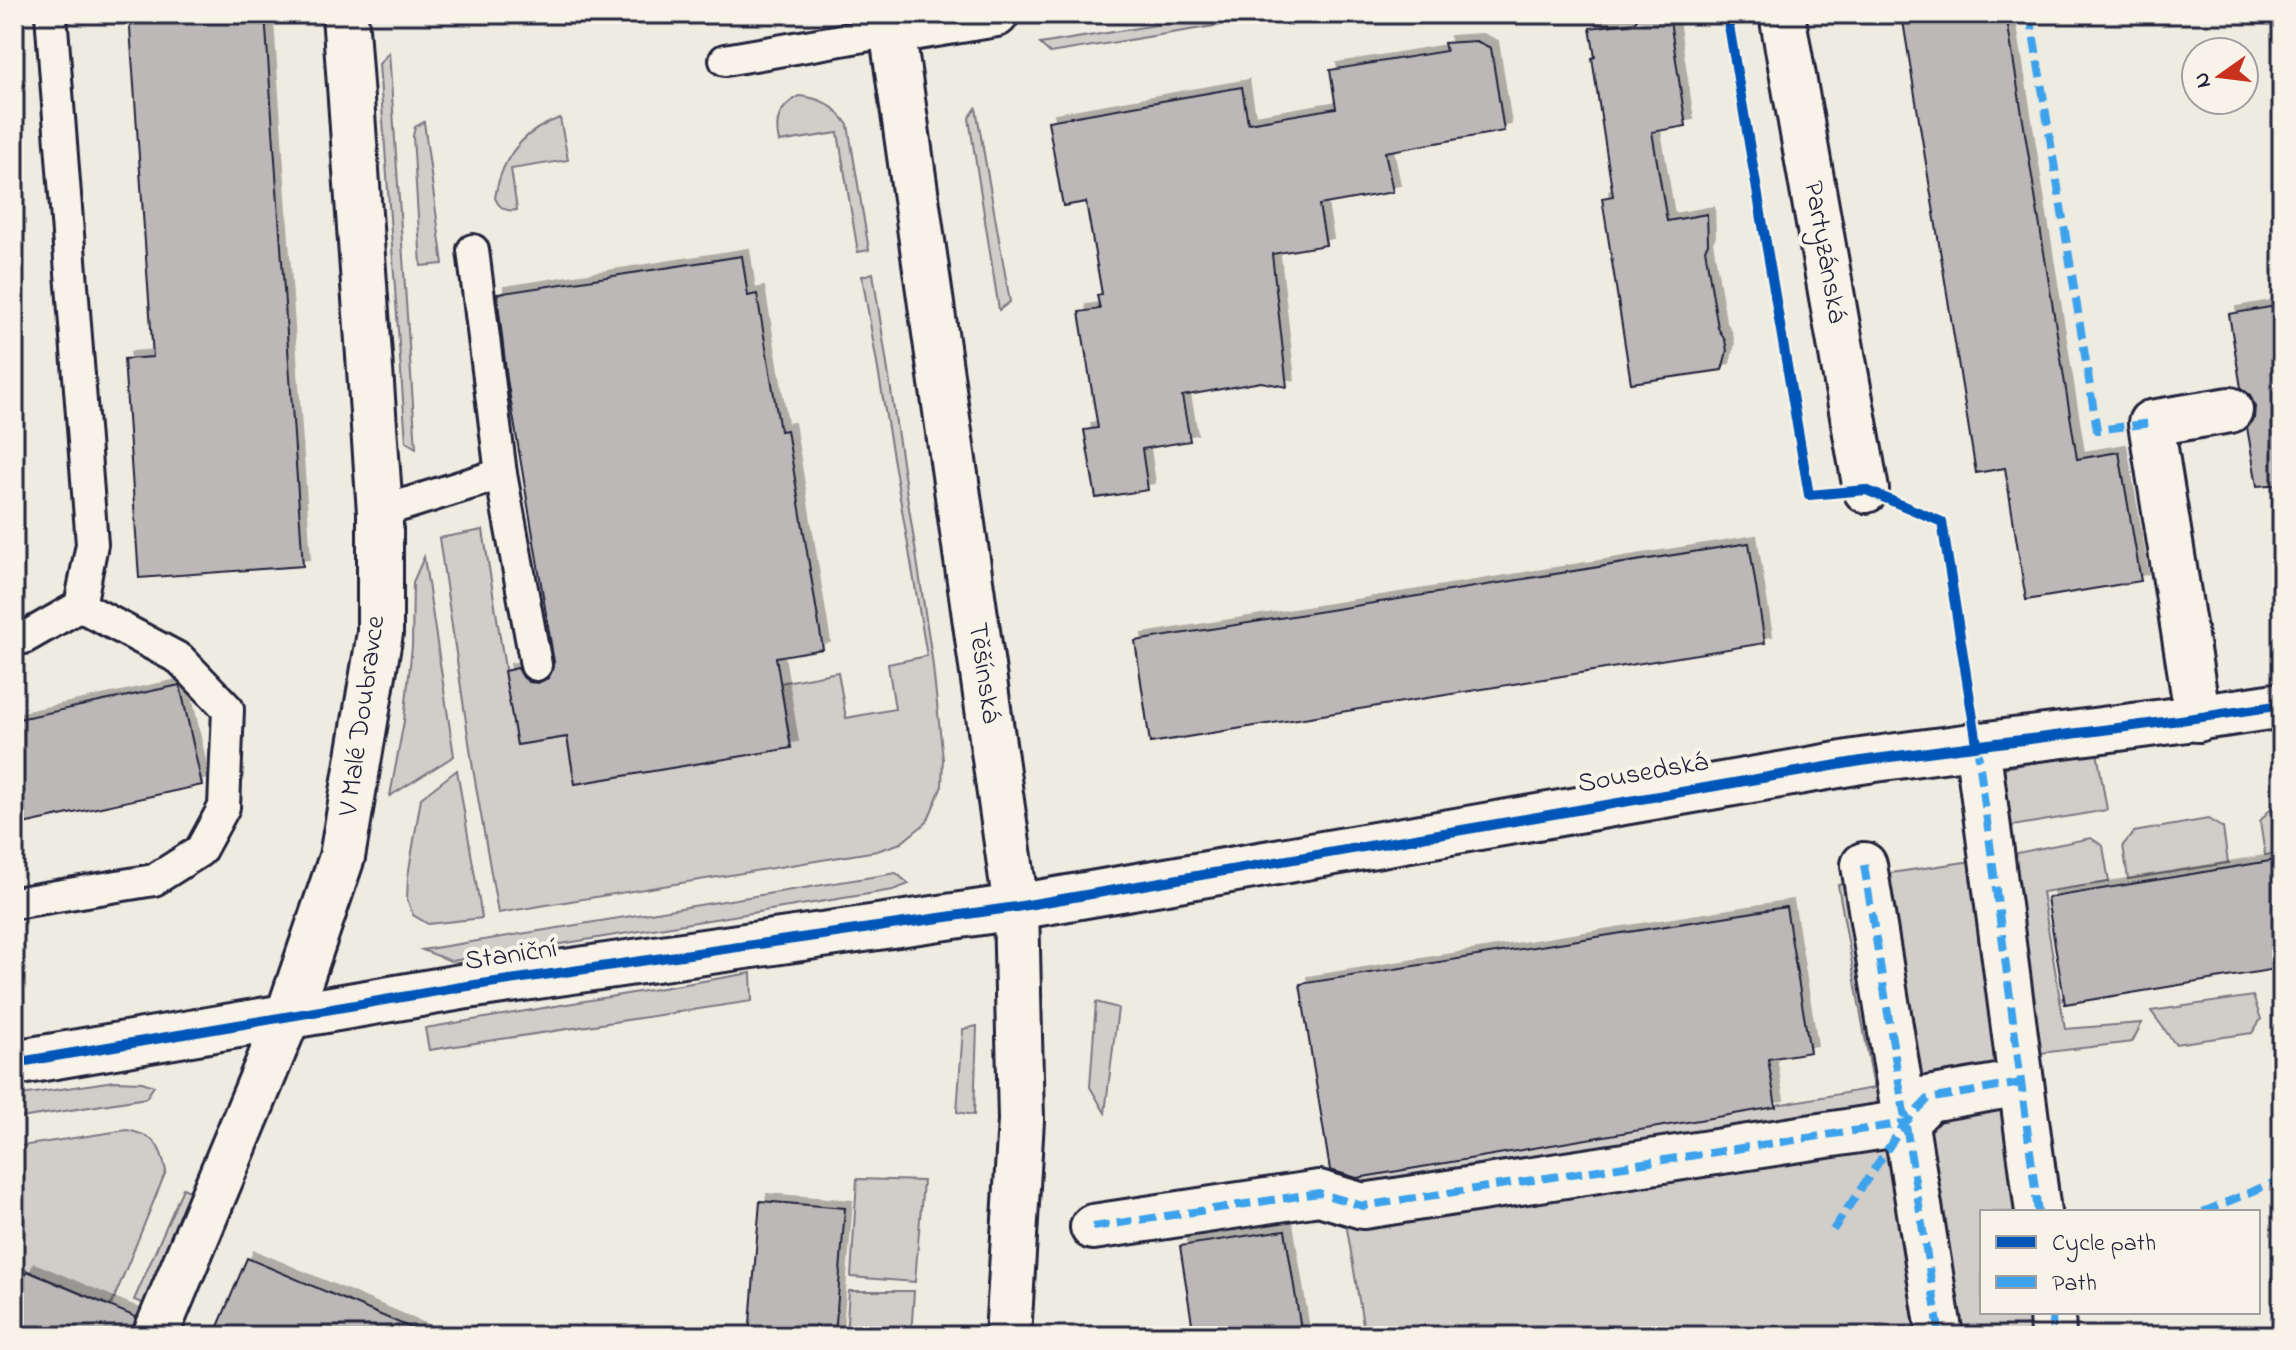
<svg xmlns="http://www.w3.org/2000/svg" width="2296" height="1350" viewBox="0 0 2296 1350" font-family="'Indie Flower',sans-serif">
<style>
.green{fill:#d1cdc9;stroke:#7a7882;stroke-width:2}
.building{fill:#bbb8b7;stroke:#22223b;stroke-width:2;filter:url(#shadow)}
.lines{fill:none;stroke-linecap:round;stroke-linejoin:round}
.service-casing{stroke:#22223b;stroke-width:36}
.pedestrian-casing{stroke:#22223b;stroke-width:50}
.minor-casing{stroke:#22223b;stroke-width:50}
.tertiary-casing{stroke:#22223b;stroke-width:50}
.service{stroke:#f7f3e8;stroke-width:30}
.pedestrian{stroke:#f7f3e8;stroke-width:44}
.minor{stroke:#f7f3e8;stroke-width:44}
.tertiary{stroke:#f7f3e8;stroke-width:44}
.quiet{stroke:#3ea2ec;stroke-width:8;stroke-dasharray:16 8;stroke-linecap:butt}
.cycleway-casing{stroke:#f7f3e8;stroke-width:15}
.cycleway{stroke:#0057b8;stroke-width:10}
.labels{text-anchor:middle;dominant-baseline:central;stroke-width:8;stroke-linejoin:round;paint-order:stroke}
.street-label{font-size:28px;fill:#22223b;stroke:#f7f3e8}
</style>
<defs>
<filter id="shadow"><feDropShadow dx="7" dy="-7" stdDeviation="0" flood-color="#0004"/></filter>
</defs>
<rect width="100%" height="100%" fill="#eeebe1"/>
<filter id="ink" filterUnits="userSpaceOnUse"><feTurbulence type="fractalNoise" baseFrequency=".0125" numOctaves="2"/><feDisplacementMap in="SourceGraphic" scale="16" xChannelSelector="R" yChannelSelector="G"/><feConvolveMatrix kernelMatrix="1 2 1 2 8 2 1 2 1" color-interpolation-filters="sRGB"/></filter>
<g filter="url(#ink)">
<!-- green -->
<g class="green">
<path d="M 1223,14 L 1220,25 L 1050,53 L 1040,44 Z"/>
<path d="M 389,52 L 416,448 L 406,442 L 379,64 Z"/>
<path d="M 799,96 C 822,98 835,106 848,125 L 869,250 L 858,252 L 838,133 L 779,142 C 774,121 779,107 799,96 Z"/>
<path d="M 976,108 L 1010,302 L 999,310 L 969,118 Z"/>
<path d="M 560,118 L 568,160 L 511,169 L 517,210 C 506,212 499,208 495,198 C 501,159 522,131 560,118 Z"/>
<path d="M 424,122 L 443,264 L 421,266 L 413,136 L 415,127 Z"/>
<path d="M 873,273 L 932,658 L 943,759 L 942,786 L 927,822 L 901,843 L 877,851 L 498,913 L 473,769 L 439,538 L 483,530 L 517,744 L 567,737 L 575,783 L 791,748 L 780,683 L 838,672 L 846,718 L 895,709 L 888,664 L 927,656 L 862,276 Z"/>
<path d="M 424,557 L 454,756 L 390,796 L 404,721 L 412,646 L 413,582 Z"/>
<path d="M 2097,752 L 2107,810 L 1995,829 L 1986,771 Z"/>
<path d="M 457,770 L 482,918 L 428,924 L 413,915 L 407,899 L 408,876 L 421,798 Z"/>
<path d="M 2282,806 L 2282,852 L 2265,855 L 2260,821 L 2271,808 Z"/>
<path d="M 2208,819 L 2223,828 L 2228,863 L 2128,879 L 2123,845 L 2134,832 Z"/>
<path d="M 2091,838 L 2103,846 L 2109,882 L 2042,892 L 2065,1029 L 2142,1023 L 2132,1042 L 2041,1053 L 2012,874 L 2017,853 Z"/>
<path d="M 2006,856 L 2059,1187 L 2049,1205 L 2050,1212 L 1982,1212 L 1982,1312 L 2066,1312 L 2067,1336 L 1365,1336 L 1339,1181 L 1874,1088 L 1838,885 L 1890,876 L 1891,873 Z"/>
<path d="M 896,873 L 909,884 L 893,890 L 505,953 L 451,961 L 422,950 Z"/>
<path d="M 751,973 L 752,1001 L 429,1050 L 425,1028 Z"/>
<path d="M 2253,996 L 2261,1019 L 2252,1033 L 2175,1044 L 2151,1011 Z"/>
<path d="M 1096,1002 L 1118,1008 L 1105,1113 L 1090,1087 Z"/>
<path d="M 977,1026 L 974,1115 L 957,1112 L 963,1029 Z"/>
<path d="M 114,1081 L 142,1082 L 154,1086 L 146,1098 L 14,1119 L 14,1096 Z"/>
<path d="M 127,1130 C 155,1136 160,1143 166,1171 L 111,1306 L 14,1265 L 14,1147 Z"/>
<path d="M 857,1179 L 923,1181 L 915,1282 L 851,1277 Z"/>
<path d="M 183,1188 L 192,1192 L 145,1304 L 134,1300 Z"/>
<path d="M 849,1291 L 914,1291 L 911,1336 L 846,1336 Z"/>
</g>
<!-- building -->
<g class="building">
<path d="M 129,14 L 265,14 L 303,566 L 139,578 L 124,359 L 153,357 Z"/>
<path d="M 1639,14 L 1669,14 L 1686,126 L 1652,132 L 1667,221 L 1707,214 L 1708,244 L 1705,249 L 1718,328 L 1725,340 L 1727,351 L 1722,370 L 1631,383 L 1602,198 L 1613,196 L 1592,58 L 1595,57 L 1590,28 L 1635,22 Z"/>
<path d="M 1948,14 L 2006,14 L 2077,459 L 2119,452 L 2141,581 L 2026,600 L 2005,468 L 1976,473 L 1903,21 Z"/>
<path d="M 1476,41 L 1491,48 L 1504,131 L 1385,152 L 1393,192 L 1319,205 L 1326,245 L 1272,254 L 1287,387 L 1261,382 L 1182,396 L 1190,441 L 1142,449 L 1148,490 L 1096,498 L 1084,430 L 1098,428 L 1079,312 L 1100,309 L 1097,295 L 1102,294 L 1086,202 L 1063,206 L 1048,121 L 1242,87 L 1248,123 L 1336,108 L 1330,70 L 1446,51 L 1444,43 Z"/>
<path d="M 742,256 L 748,296 L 757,294 L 780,431 L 787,430 L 823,649 L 776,657 L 791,748 L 575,784 L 567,737 L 517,745 L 504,671 L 518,668 L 523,677 L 529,682 L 538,683 L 548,678 L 554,662 L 507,379 L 497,294 Z"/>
<path d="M 2282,305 L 2282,484 L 2257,486 L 2247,427 L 2254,418 L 2255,407 L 2250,395 L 2241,388 L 2229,314 Z"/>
<path d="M 1749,543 L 1765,643 L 1150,743 L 1135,641 Z"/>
<path d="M 180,685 L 202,785 L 14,826 L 14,720 Z"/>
<path d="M 2282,859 L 2282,968 L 2065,1004 L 2047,898 Z"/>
<path d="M 1786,907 L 1810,1052 L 1768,1059 L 1776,1107 L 1357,1178 L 1330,1170 L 1300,984 Z"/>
<path d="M 760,1201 L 845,1208 L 835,1336 L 749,1336 Z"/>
<path d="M 1285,1230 L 1302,1336 L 1194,1336 L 1180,1246 Z"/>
<path d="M 247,1258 L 430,1336 L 214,1336 Z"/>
<path d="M 27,1271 L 136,1317 L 131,1336 L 14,1336 L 14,1300 Z"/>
</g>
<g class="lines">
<!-- service casing -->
<g class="service-casing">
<g id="service">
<path d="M 725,60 L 893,31"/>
<path d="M 501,474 L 536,665"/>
<path d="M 380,512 L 501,474 L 473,250"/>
<path d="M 14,639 L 24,638 L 80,606 L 92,544 L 51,14"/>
<path d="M 14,903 L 154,880 L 200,851 L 224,807 L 228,709 L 180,659 L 80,606"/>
</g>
</g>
<!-- pedestrian casing -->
<g class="pedestrian-casing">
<g id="pedestrian">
<path d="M 1977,744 L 2038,1212"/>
<path d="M 1864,865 L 1940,1336"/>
<path d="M 1093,1227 L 1319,1193 L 1363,1206 L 1905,1123 L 1928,1099 L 2021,1083"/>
<path d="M 2052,1312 L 2053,1336"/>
</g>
</g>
<!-- minor casing -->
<g class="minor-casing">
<g id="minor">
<path d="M 1782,14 L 1866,490"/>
<path d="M 893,31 L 996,14"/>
<path d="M 2198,719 L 2151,423 L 2230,410"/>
<path d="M 14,1063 L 461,987 L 1016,907 L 1855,762 C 1997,741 2140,728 2282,705"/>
<path d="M 155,1336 L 288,1016 L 342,857 L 380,633 L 380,512 L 345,14"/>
</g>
</g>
<!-- tertiary casing -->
<g class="tertiary-casing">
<path id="tertiary" d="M 890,14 L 1016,907 L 1021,1120 L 1008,1336"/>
</g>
<!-- service -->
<use href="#service" class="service"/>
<!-- pedestrian -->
<use href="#pedestrian" class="pedestrian"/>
<!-- minor -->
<use href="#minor" class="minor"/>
<!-- tertiary -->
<use href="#tertiary" class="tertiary"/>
<!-- quiet -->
<g class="quiet">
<path d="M 2030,14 L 2097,430 L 2151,423"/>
<path d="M 1977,744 L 2038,1212"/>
<path d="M 1864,865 L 1940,1336"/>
<path d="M 2203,1212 L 2282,1179"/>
<path d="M 1093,1227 L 1319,1193 L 1363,1206 L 1905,1123 L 1928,1099 L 2021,1083"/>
<path d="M 1833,1230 L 1905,1123"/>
<path d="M 2052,1312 L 2053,1336"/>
</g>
<!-- cycleway casing -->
<g class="cycleway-casing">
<g id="cycleway">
<path d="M 1727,14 L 1809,495 L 1866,490 L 1942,522 L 1977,744"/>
<path d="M 14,1063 L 461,987 L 1016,907 L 1855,762 C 1997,741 2140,728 2282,705"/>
</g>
</g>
<!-- cycleway -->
<use href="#cycleway" class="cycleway"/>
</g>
</g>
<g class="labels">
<!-- street labels -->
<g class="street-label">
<text transform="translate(1824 252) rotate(80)">Partyzánská</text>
<text transform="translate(983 673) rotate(82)">Těšínská</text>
<text transform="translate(363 716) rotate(-82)">V Malé Doubravce</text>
<text transform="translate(1643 774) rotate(-10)">Sousedská</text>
<text transform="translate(511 956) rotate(-8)">Staniční</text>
</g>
</g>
<!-- margin -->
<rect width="2296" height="1350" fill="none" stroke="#f7f3e8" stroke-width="48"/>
<rect x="24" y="24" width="2248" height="1302" fill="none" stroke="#22223b" stroke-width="3" filter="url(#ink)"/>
<!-- legend -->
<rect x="1980" y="1210" width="280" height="104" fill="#f7f3e8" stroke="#a29fa3" stroke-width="2"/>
<rect x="1996" y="1236" width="40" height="12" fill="#0057b8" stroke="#a29fa3" stroke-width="2"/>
<text x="2052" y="1250" font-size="24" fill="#22223b">Cycle path</text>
<rect x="1996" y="1276" width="40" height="12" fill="#3ea2ec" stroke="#a29fa3" stroke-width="2"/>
<text x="2052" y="1290" font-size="24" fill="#22223b">Path</text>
<!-- north arrow -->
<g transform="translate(2220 76) rotate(256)"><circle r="38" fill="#f7f3e8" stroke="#a29fa3" stroke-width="2"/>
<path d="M0-6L14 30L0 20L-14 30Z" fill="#c8321e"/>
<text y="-12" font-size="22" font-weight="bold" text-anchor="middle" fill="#22223b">N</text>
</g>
</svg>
